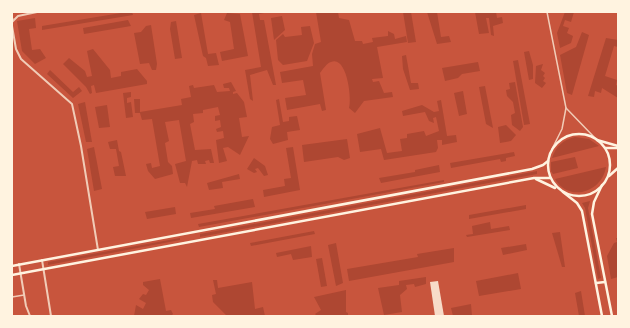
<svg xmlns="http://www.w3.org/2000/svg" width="630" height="328" viewBox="0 0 630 328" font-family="Montserrat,sans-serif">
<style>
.green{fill:#ae4732}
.building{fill:#f7dbc8}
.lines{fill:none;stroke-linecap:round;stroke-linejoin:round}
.minor{stroke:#f1ccb7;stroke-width:1.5}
.tertiary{stroke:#f1ccb7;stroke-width:2}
.secondary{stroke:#fff3e0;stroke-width:2.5}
.primary{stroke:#fff3e0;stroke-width:2.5}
</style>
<rect width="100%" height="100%" fill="#c8553d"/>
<!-- green -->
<g class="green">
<path d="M 127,12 L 132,12 L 133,15 L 42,30 L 42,26 Z"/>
<path d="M 252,12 L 269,12 L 259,14 L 260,20 L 264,20 L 276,85 L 273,85 L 267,70 L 250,75 L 253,101 L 250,99 L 245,70 L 261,67 Z"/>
<path d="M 316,12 L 338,12 L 339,18 L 349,20 L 355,41 L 362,41 L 363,44 L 373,42 L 372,38 L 388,36 L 388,31 L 394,34 L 395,39 L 406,36 L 407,42 L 377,47 L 383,78 L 372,79 L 373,82 L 379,81 L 384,93 L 392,92 L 393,97 L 364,101 L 355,113 L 349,108 C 352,99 347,55 331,62 C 327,63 323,69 320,73 L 326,110 L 322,111 L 320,104 L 287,110 L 285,98 L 306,95 L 303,80 L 282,83 L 280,72 L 313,66 L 312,54 L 315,44 L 321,42 Z"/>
<path d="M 403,12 L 411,12 L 416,42 L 408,43 Z"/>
<path d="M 427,12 L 437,12 L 441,37 L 449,36 L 451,42 L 437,44 Z"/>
<path d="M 475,12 L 496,12 L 497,18 L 502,17 L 503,23 L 493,26 L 494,36 L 491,35 L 489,18 L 486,18 L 489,33 L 479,34 Z"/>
<path d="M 565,12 L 574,12 L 571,22 L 565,20 L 563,26 L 569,28 L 567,33 L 573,36 L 571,43 L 560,48 L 557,33 Z"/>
<path d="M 201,13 L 208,54 L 216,53 L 219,65 L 208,66 L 206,58 L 203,56 L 194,15 Z"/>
<path d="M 227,13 L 240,14 L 248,56 L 222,61 L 220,52 L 234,49 L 230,22 L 224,20 Z"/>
<path d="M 282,16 L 285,30 L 274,40 L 271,18 Z"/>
<path d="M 35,18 L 36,28 L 29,29 L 32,50 L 40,49 L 46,58 L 35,64 L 22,51 L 17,21 Z"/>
<path d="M 128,20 L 131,26 L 84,34 L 83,28 Z"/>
<path d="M 176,21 L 182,58 L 175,59 L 170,29 L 171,22 Z"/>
<path d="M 151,25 L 157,64 L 156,70 L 152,70 L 149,63 L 140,64 L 134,33 L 141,32 L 146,26 Z"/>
<path d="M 310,26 L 314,43 L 307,61 L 283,65 L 278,60 L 276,40 L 283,34 L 285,37 L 302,35 L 301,27 Z"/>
<path d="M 582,32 L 589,35 L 572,95 L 567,93 L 560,55 L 576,47 Z"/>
<path d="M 606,38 L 618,40 L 618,47 L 614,46 L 605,76 L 617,80 L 616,85 L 618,86 L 618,98 L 602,88 L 601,93 L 595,91 L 594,97 L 588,96 Z"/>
<path d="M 93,49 L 110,70 L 111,78 L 121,76 L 121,72 L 137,69 L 147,81 L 147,84 L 96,93 L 94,85 L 91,86 L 92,93 L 90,94 L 86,87 L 63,64 L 69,58 L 85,71 L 87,77 L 92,76 L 87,51 Z"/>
<path d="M 529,51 L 533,65 L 533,79 L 529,80 L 524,52 Z"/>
<path d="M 406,55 L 411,83 L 418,83 L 419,89 L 410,90 L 403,69 L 402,56 Z"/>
<path d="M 518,60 L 530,124 L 524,125 L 513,61 Z"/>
<path d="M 478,62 L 480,71 L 462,74 L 458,78 L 445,81 L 442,68 Z"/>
<path d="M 543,64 L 541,70 L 545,73 L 543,76 L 545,78 L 543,81 L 546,83 L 542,88 L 535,83 L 536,66 Z"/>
<path d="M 50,70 L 73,92 L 79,87 L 82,91 L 73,98 L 47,74 Z"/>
<path d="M 231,82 L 236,91 L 233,92 L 233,94 L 237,93 L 244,102 L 247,117 L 239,118 L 242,137 L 249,136 L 240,155 L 228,147 L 223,148 L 227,161 L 219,163 L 216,140 L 224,138 L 223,131 L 217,132 L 216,129 L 221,127 L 220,120 L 215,121 L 215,116 L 220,115 L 218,107 L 203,110 L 203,113 L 193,114 L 194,122 L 190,124 L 195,150 L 211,149 L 214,163 L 210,163 L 209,160 L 205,161 L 206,164 L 198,164 L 197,160 L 192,161 L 187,187 L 185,183 L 180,183 L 175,164 L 186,161 L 179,120 L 165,122 L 169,141 L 165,143 L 168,162 L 172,166 L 173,174 L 155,179 L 148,171 L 146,164 L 151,163 L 152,168 L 160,166 L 152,119 L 142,120 L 140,113 L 135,113 L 134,99 L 140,99 L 140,112 L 182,105 L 181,99 L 191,97 L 189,86 L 193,85 L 194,88 L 214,85 L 217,92 L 230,91 L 229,88 L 224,88 L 223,84 Z"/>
<path d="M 515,82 L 523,127 L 520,131 L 512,125 L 511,115 L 515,113 L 513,102 L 507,96 L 506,90 L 510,89 L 509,83 Z"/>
<path d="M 485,86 L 493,128 L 486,124 L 479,87 Z"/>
<path d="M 463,91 L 467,114 L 459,116 L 454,93 Z"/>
<path d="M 131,92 L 131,97 L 127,98 L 127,103 L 131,102 L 133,117 L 126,118 L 123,93 Z"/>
<path d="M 279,99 L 283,122 L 289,121 L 289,117 L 297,116 L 300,130 L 287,132 L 288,140 L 273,144 L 270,139 L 272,127 L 280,125 L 276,100 Z"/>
<path d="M 441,100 L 447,136 L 456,135 L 457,142 L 442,145 L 442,140 L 437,140 L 438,148 L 436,152 L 384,160 L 381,149 L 360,152 L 357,134 L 380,128 L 387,153 L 402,151 L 400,139 L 407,138 L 407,134 L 424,131 L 426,136 L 439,131 L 436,117 L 433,118 L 434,123 L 429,121 L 425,112 L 403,116 L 402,111 L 422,105 L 434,112 L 439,111 L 437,101 Z"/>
<path d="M 85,102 L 92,142 L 86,142 L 78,104 Z"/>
<path d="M 107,105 L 110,127 L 99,128 L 95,107 Z"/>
<path d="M 506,125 L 516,135 L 511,141 L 500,143 L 498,127 Z"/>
<path d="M 575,137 L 589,139 L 599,146 L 552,158 C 556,146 563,140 575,137 Z"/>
<path d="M 347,139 L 350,158 L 344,160 L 338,157 L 304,162 L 302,145 Z"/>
<path d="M 117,140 L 119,151 L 121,152 L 126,176 L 115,176 L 113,167 L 119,166 L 116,149 L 110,149 L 108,142 Z"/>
<path d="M 94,147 L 102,189 L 94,191 L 87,149 Z"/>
<path d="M 293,147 L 300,190 L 264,197 L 263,190 L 285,186 L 284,179 L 291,178 L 286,148 Z"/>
<path d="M 514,152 L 515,156 L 506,158 L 506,161 L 501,162 L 500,159 L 451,168 L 450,163 Z"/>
<path d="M 575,157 L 578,168 L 553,174 L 551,171 L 551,162 Z"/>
<path d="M 254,158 L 265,166 L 268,175 L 264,176 L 258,168 L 255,169 L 257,172 L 254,173 L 247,169 Z"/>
<path d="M 439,165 L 440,172 L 381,183 L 379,178 L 415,172 L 415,170 Z"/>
<path d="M 606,167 C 602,192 569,203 555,179 Z"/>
<path d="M 537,171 L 537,174 L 200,237 L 200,234 Z"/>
<path d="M 239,174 L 240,179 L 222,182 L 223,188 L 209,190 L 207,183 Z"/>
<path d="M 444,180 L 444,182 L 199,227 L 198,224 Z"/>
<path d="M 253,199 L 255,207 L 191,218 L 190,213 L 215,209 L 214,206 Z"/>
<path d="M 590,201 L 588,208 L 601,278 L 598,279 L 585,208 L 582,203 Z"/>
<path d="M 526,205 L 526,209 L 469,219 L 469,215 Z"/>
<path d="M 175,207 L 176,214 L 147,219 L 145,212 Z"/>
<path d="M 490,222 L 491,229 L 509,226 L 510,230 L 467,237 L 466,235 L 473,234 L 472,226 Z"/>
<path d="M 314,231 L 315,234 L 251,246 L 250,243 Z"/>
<path d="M 560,232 L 565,267 L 562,267 L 552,233 Z"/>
<path d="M 180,238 L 180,240 L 48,265 L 48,262 Z"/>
<path d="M 616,238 L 618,238 L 618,277 L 611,279 L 607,256 L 614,243 L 617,242 Z"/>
<path d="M 336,243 L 343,283 L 336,286 L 328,245 Z"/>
<path d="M 526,244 L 527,250 L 503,255 L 501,248 Z"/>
<path d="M 311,246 L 312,257 L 293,260 L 291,254 L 277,257 L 276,253 Z"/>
<path d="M 454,248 L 454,262 L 349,281 L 347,269 L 418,257 L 417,254 Z"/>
<path d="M 322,258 L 327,286 L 321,287 L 316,259 Z"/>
<path d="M 518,273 L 521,289 L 479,296 L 476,281 Z"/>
<path d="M 426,277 L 426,284 L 415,287 L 414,284 L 406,285 L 407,289 L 400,295 L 402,312 L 384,315 L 378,288 L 399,285 L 399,281 Z"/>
<path d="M 160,279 L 166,311 L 171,310 L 173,314 L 171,316 L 134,316 L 136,305 L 143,309 L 146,303 L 139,299 L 143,294 L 146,295 L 149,290 L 143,285 L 143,282 Z"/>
<path d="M 213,280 L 217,280 L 218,288 L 252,282 L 255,309 L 263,307 L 265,316 L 227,316 L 213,302 L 212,295 L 216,294 Z"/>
<path d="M 346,290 L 346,312 L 348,313 L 348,316 L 317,316 L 315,314 L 321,310 L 314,297 Z"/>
<path d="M 581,291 L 585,316 L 579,316 L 575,293 Z"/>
<path d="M 471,304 L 472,316 L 453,316 L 451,308 Z"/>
</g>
<!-- building -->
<path class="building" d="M 438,281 L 444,316 L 435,316 L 430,282 Z"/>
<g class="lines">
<!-- minor -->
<g class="minor">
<path d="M 547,12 L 566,108 L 596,139"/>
<path d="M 12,19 L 13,19"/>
<path d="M 552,149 L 562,129 L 566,108"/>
<path d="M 12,297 L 24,295"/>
</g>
<!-- tertiary -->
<g class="tertiary">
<path d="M 12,22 L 18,16 L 37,12"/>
<path d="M 12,26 L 16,49 L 21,59 L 72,104 L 81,146 L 98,250"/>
<path d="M 42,260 L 51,316"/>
<path d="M 19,264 L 26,306 L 30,316"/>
</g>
<!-- secondary -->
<g class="secondary">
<path d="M 602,185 L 594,202 L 592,214 L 612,316"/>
<path d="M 563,192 L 577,203 L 582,211 L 602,316"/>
<path d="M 596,283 L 605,282"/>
</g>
<!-- primary -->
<g class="primary">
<circle cx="579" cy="165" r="31"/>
<path d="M 597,140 L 618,146"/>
<path d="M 605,148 L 618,148"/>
<path d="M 609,176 L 618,168"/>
<path d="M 536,179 L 555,188"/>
<path d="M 12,266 L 532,169 L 543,165 L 548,161"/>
<path d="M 12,275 L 534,178 L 550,178"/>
</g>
</g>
<!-- border -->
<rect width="630" height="328" fill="none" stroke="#fff3e0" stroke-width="26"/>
</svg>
